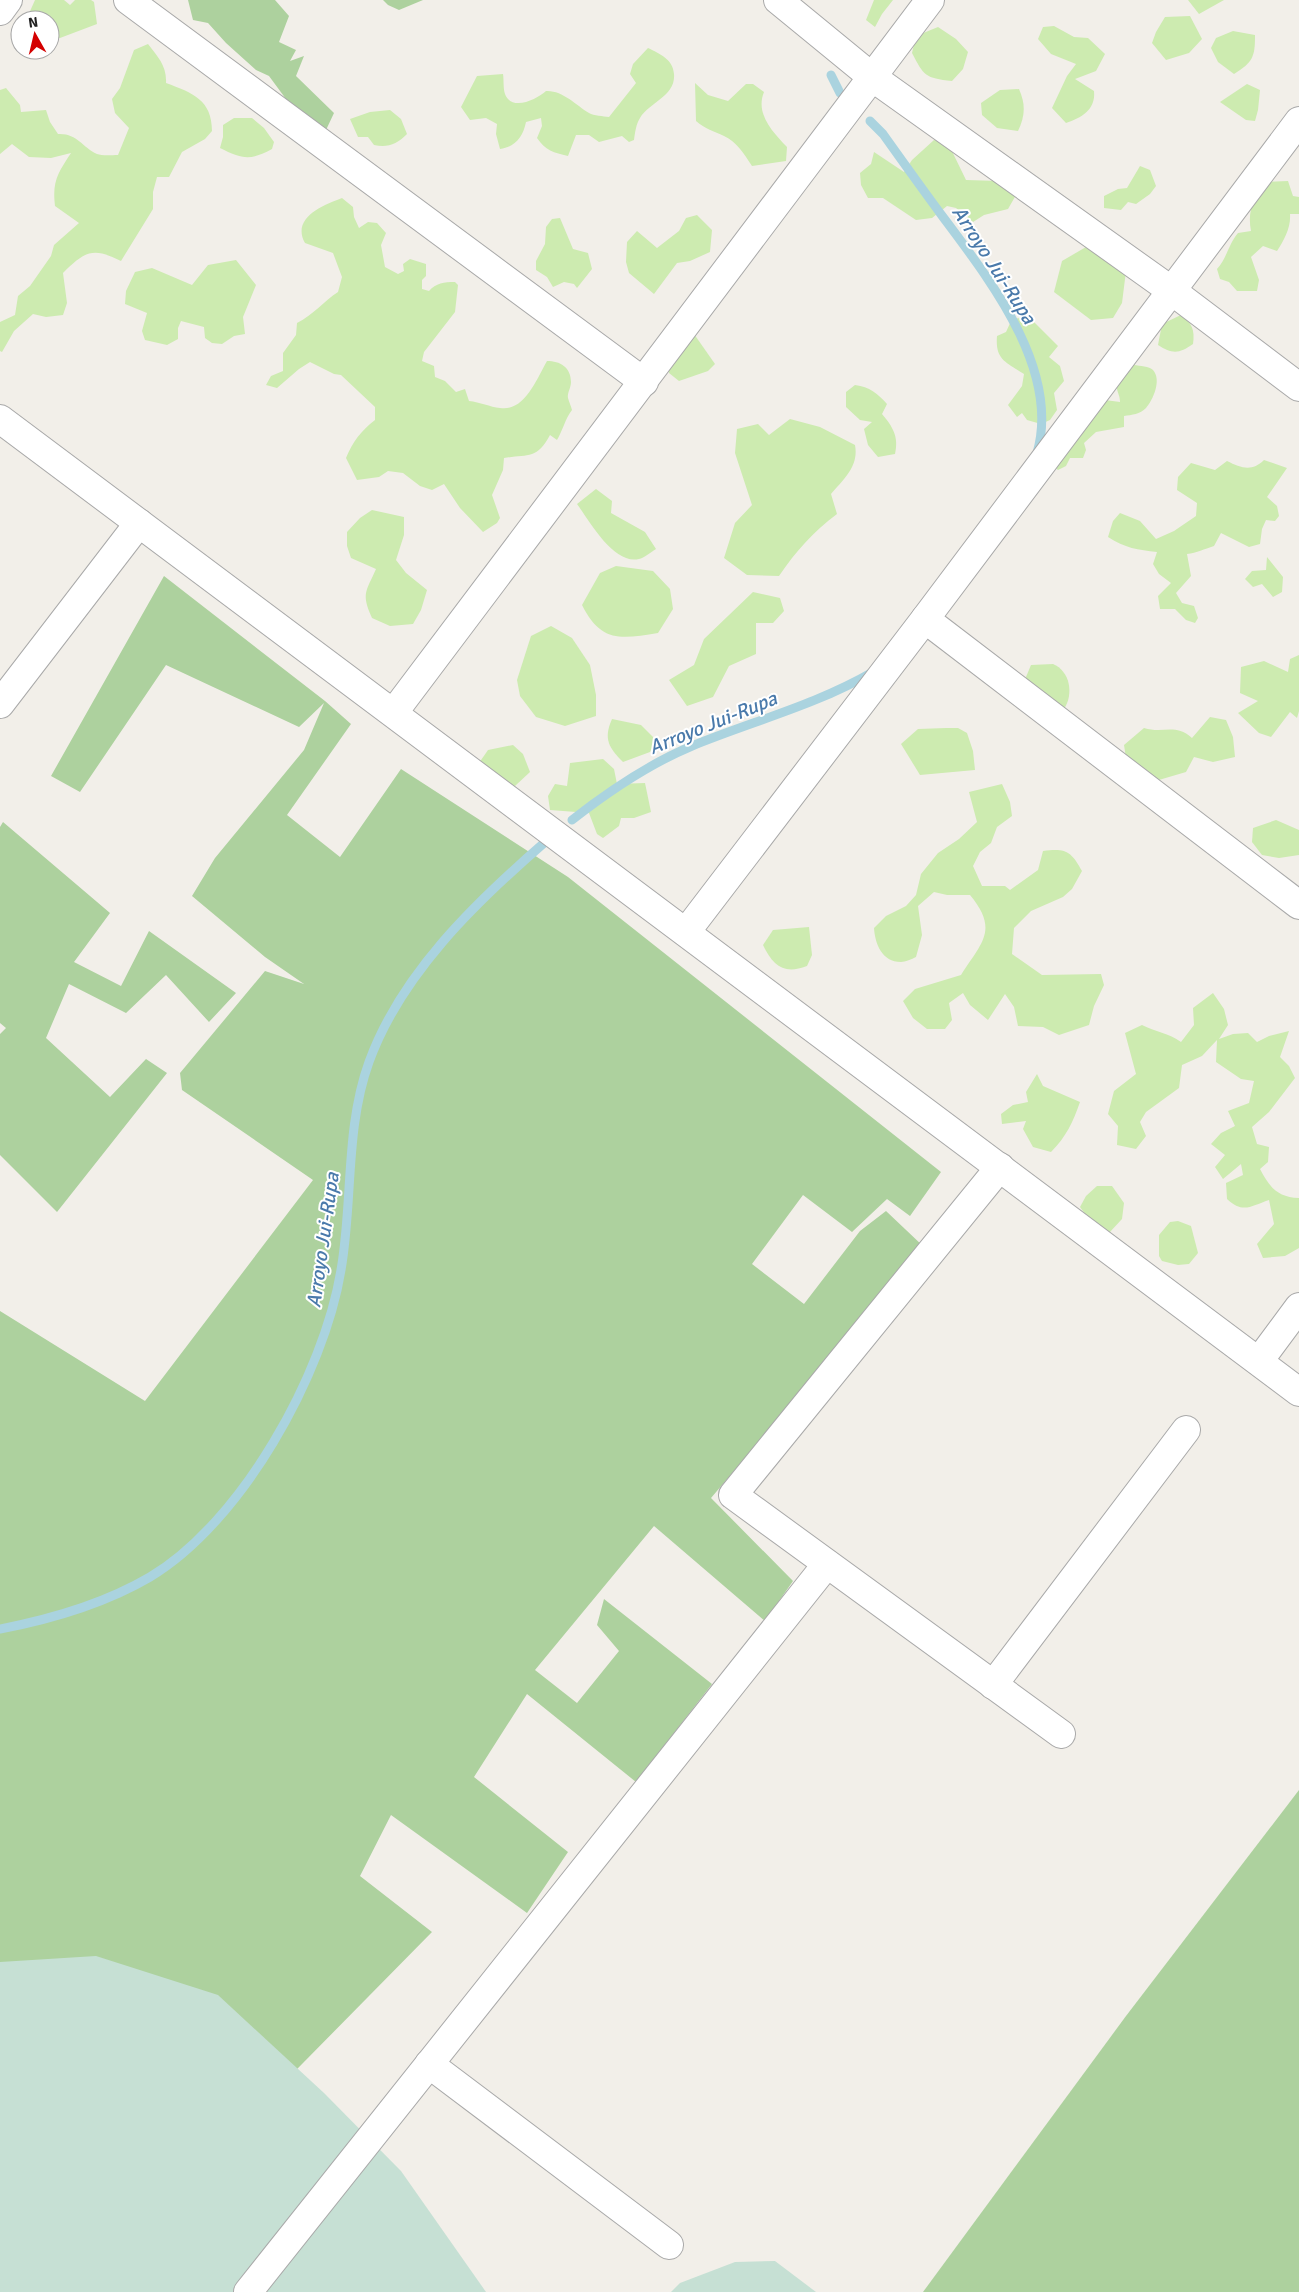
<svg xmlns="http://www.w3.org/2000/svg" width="1299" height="2292" viewBox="0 0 1299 2292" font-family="Signika,sans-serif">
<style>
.grass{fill:#cdebb0}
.forest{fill:#add19e}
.wetland{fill:#c6e0d4}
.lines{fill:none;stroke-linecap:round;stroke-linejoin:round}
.stream{stroke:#aad3df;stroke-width:9}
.street-casing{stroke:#a9a9a9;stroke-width:30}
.street{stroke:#fff;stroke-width:28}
.labels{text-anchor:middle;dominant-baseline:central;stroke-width:4;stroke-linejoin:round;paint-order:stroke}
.water-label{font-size:20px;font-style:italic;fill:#4a7aab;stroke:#fff}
</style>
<rect width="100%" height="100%" fill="#f2efe9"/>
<!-- grass -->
<g class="grass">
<path d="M 35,0 L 64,0 L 70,5 L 75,0 L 91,0 L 94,2 L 97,24 L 60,38 L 50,39 L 50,20 L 28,20 L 27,18 Z"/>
<path d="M 874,0 L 893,0 L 882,14 L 875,27 L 866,20 Z"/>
<path d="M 1188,0 L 1224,0 L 1199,14 Z"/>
<path d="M 1190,16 L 1202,39 L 1189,53 L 1166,60 L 1152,43 L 1156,32 L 1165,17 Z"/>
<path d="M 1054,26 L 1074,37 L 1088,38 L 1105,54 L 1096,71 L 1075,79 L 1094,91 C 1096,110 1081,118 1066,123 L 1052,108 L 1067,76 L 1076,64 L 1051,54 L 1038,39 L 1043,27 Z"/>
<path d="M 938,27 L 956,39 L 968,52 L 963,69 L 952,81 C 925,78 924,76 912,53 L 916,36 Z"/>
<path d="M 1233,31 L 1255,35 C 1255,57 1253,62 1234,74 L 1218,62 L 1211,48 L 1216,38 Z"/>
<path d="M 148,44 C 158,57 167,66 166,83 C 193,93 212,100 212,131 L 205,139 L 182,152 L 169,177 L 157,177 L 153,192 L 153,209 L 121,261 C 93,247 85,251 63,273 L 67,303 L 63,315 L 46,317 L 33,314 L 14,331 L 2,352 L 0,351 L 0,322 L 15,315 L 18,296 L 30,286 L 51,256 L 54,245 L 79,223 L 55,206 C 52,181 58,173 71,153 L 51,158 L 29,157 L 12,144 L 0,154 L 0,90 L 6,88 L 20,105 L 21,112 L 46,110 L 50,122 L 58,134 C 77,133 82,147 97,154 C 102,156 112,155 118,155 L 129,128 L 115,113 L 112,99 L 120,88 L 134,50 Z"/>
<path d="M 648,48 C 660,54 673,59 674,74 C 676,96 650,102 640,118 C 636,124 635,133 634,140 L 629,142 L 622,136 L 599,142 L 589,135 L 576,135 L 568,156 C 554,153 545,150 537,138 L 542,126 L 541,118 L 526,122 C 523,137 515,147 500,149 L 496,134 L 497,124 L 486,118 L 470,120 L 461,107 L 477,76 L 503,74 C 504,80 503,88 505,94 C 512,112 537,99 546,91 C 562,90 576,105 589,113 C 594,116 603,116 609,117 L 636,83 L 630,74 L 633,64 Z"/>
<path d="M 695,83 L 708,95 L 728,101 L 746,84 L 753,84 L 764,92 C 755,114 773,132 787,147 L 786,161 L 752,166 C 744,154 737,142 724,136 C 714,131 705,129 696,121 Z"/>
<path d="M 1247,84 L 1260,90 L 1258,110 L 1255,121 L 1246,120 L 1220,102 Z"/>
<path d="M 1019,89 C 1026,105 1025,116 1018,131 L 997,128 L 982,115 L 981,103 L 1000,90 Z"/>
<path d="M 390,110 L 401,119 L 407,134 C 397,144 388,148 374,145 L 368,137 L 358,137 L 350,119 L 370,112 Z"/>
<path d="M 234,118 L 252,118 L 264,128 L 274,142 L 272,149 C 250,161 242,159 220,148 L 223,137 L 223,125 Z"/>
<path d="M 934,140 L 948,143 L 966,180 L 999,181 L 1016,195 L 1008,209 L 984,215 L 973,222 L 956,208 L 947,206 L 932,218 L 916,220 L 883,198 L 868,198 L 861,185 L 860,173 L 871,164 L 874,152 L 904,172 L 912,160 Z"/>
<path d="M 1140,166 L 1150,170 L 1156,186 L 1150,194 L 1136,204 L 1128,202 L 1121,210 L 1104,208 L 1104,196 L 1118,189 L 1127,188 Z"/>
<path d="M 1288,181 L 1293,196 L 1299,197 L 1299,214 L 1290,214 C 1291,228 1284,240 1277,251 L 1263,246 L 1251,257 L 1259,280 L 1257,291 L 1237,291 L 1229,282 L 1220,279 L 1217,269 C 1227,258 1228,245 1238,233 L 1251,231 C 1247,210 1254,198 1266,182 Z"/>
<path d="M 342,198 L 353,207 L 354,217 L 359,228 L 368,222 L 377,223 L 386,233 L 381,245 L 385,267 L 398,274 L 404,271 L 403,264 L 410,259 L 426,264 L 426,276 L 422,280 L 422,289 L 429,291 C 436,283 444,282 455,282 L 458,285 L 455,312 L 424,352 L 422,361 L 434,366 L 435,377 L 445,381 L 456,392 L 465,389 L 469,401 C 480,402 490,407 500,408 C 525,412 537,378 547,361 C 560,361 571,367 571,382 C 571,388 567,393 568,398 C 569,402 571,406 572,410 C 565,419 563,430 557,440 L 550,435 C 537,460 527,454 504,458 L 503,470 L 492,495 L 500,518 L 497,523 L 483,532 L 460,508 L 444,484 L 432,490 L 420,486 L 403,473 L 388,471 L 379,477 L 357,480 L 346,458 C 353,441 361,431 375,420 L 375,407 L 341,375 L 334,374 L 310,362 L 299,369 L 277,388 L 266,385 L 271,376 L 283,371 L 283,353 L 296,335 L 297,323 C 313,315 324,301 338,292 L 342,277 L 333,253 L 305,243 C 291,218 323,205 342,198 Z"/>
<path d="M 697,215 L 712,230 L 710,252 L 690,261 L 677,263 L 654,294 L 629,273 L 626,262 L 627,242 L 637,231 L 657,248 L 679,231 L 686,218 Z"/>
<path d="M 560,218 L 573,249 L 588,253 L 592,269 L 577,288 L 574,284 L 564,282 L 553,287 L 547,277 L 536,270 L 536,261 L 545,244 L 546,227 L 552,219 Z"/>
<path d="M 1086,247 L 1126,271 L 1122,303 L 1113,318 L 1091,320 L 1054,292 L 1062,261 Z"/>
<path d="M 236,260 L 256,285 L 243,317 L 245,334 L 234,336 L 222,344 L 212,343 L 205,338 L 204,327 L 181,321 L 178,328 L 178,339 L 167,345 L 145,340 L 142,331 L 147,313 L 125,304 L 126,291 L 135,272 L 152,268 L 192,285 L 208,265 Z"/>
<path d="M 1181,315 C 1192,323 1195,330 1193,344 C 1179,354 1172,354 1158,345 L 1162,324 Z"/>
<path d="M 1029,317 L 1058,346 L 1049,357 L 1060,366 L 1064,381 L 1054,393 L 1057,410 L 1050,420 L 1041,424 L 1027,420 L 1022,413 L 1017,417 L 1008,405 L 1022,386 L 1024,374 C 1006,362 995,360 997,336 L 1006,332 L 1012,319 Z"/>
<path d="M 694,334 L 715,364 L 708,371 L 679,381 L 669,373 L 667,358 Z"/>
<path d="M 1134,365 C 1140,366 1149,366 1153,370 C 1162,380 1153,400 1146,408 C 1140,414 1132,415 1124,416 L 1124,427 L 1096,432 L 1084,443 L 1086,450 L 1083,458 L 1070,458 L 1066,466 L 1058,470 L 1050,463 L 1083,427 L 1092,421 L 1090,414 L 1105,400 L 1120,402 C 1120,396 1118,394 1117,389 C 1116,379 1126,369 1134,365 Z"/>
<path d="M 855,385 C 870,387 877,393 887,404 L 882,414 C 893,427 899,437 895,454 L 878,457 L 868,445 L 864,429 L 872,422 L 860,420 L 846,407 L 846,392 Z"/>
<path d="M 790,419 L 820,427 L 855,445 C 859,466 844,479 831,494 L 837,514 C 813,532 796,551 779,576 L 747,575 L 724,558 L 735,523 L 752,505 L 735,453 L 737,429 L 758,424 L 769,435 Z"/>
<path d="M 1264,460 L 1287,468 L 1267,497 L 1277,506 L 1279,516 L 1275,521 L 1266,520 L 1262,529 L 1260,544 L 1249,547 L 1221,533 L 1214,546 C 1204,549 1197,553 1187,554 L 1191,576 L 1176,593 L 1182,603 L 1194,606 L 1198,618 L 1195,623 L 1186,620 L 1175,609 L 1160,609 L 1158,596 L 1171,583 L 1159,574 L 1153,564 L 1157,552 C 1138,550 1125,548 1108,537 L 1113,521 L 1120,513 L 1140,521 L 1156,539 L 1174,531 L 1196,516 L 1197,503 L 1177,490 L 1178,477 L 1191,463 L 1215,470 L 1227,461 C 1241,468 1252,472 1264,460 Z"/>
<path d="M 596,489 L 612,501 L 611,513 L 645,532 L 656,549 C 651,552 644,558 639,559 C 614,565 590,522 577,504 Z"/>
<path d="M 372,510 L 404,517 L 404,535 L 396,560 L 406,573 L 427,590 L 421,610 L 413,624 L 390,626 L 372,618 C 361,593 366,592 376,569 L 351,558 L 347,546 L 347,532 L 360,518 Z"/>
<path d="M 1267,557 L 1283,577 L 1282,592 L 1273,597 L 1262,584 L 1253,587 L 1245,579 L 1252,571 L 1266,570 Z"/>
<path d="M 616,566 L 653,571 L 670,589 L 673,609 L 658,633 C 621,639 601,643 582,605 L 600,573 Z"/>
<path d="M 753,592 L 780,598 L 784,611 L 773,623 L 756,623 L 756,654 L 729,666 L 713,697 L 687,706 L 669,680 L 694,665 L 704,639 Z"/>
<path d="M 551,626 L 572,638 L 590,665 L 596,695 L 596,716 L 565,726 L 536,717 L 520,696 L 517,680 L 531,636 Z"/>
<path d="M 1299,655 L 1299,711 L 1297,718 L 1290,712 L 1271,737 L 1259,733 L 1238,713 L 1258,701 L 1240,693 L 1241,667 L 1264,661 L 1288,672 L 1290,659 Z"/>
<path d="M 1053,664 C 1070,671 1074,694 1064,709 L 1028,690 L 1026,677 L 1031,665 Z"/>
<path d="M 1210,717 L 1226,720 L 1233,737 L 1235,757 L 1213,762 L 1194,757 L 1186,772 L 1152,782 L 1126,758 L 1124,745 L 1144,728 C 1163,734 1175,723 1192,738 Z"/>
<path d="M 612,719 L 641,725 L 656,740 L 650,752 L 623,762 C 609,748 603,739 612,719 Z"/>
<path d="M 946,728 L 958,728 L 967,733 L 973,751 L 975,770 L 920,775 L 901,744 L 918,729 Z"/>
<path d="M 513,745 L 523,754 L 530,772 L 515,786 L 500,782 L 479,763 L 488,750 Z"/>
<path d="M 603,759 L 614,769 L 617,784 L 645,783 L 651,812 L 634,818 L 621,818 L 619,826 L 603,838 L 597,834 L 589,813 L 550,810 L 548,796 L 555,784 L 567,786 L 570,763 Z"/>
<path d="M 1002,784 L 1010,802 L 1012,816 L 997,827 L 991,843 L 980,852 L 973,866 L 982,886 L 1005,886 L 1010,890 L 1038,870 L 1043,851 C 1066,848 1071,851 1082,871 L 1072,889 L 1063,897 L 1031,911 L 1014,928 L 1012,954 L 1042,975 L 1101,974 L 1104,985 L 1094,1006 L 1089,1025 L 1059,1035 L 1043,1027 L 1018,1026 L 1014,1007 L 1005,994 L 988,1020 L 970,1005 L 963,993 L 949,1003 L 952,1020 L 945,1029 L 927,1029 L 913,1018 L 903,1001 L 915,989 L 961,975 C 982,942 999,930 970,895 L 947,895 L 934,892 L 918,906 L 922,935 L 916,957 C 912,959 905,962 901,962 C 882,962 875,944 874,928 L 886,916 L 906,906 L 916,895 L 921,874 L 938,853 L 959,839 L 977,822 L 969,792 Z"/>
<path d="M 1276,820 L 1299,830 L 1299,855 L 1279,858 L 1262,855 L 1252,842 L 1253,828 Z"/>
<path d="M 809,927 L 812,955 L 807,966 C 784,975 773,966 763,945 L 773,930 Z"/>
<path d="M 1213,993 L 1224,1009 L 1228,1025 L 1219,1039 L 1233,1034 L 1248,1033 L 1257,1042 L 1269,1036 L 1289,1031 L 1280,1057 L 1289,1066 L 1295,1078 L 1269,1112 L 1252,1127 L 1257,1144 L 1269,1147 L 1268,1162 L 1260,1169 C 1270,1188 1278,1197 1299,1198 L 1299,1248 L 1285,1256 L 1263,1258 L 1257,1244 L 1274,1224 L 1269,1200 C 1251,1206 1243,1214 1227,1199 L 1226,1183 L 1243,1175 L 1241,1164 L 1223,1179 L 1215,1167 L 1225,1155 L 1211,1144 L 1221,1133 L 1235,1126 L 1228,1111 L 1249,1103 L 1254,1081 L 1241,1079 L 1216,1062 L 1217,1040 L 1202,1056 L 1182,1065 L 1179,1088 L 1146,1112 L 1140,1122 L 1146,1136 L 1136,1149 L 1117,1145 L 1118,1126 L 1108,1114 L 1114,1091 L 1136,1074 L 1125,1033 L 1142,1025 C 1155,1032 1169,1033 1181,1042 L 1194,1025 L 1193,1008 Z"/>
<path d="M 1037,1074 L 1043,1086 L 1080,1102 C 1073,1122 1066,1137 1051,1152 L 1033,1147 L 1023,1129 L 1026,1121 L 1002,1124 L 1001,1114 L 1013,1105 L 1028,1102 L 1026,1092 Z"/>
<path d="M 1097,1186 L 1112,1186 L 1124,1203 L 1122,1219 L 1109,1233 L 1099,1233 L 1080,1207 L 1086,1196 Z"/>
<path d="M 1178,1221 L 1191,1226 L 1198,1253 L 1189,1264 L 1178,1265 L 1162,1261 L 1159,1256 L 1159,1235 L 1170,1222 Z"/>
</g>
<!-- forest -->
<g class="forest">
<path d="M 188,0 L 275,0 L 289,16 L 279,42 L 296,50 L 290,61 L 304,56 L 296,76 L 334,113 L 326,130 L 300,118 L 269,76 L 256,70 L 226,43 L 208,23 L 193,20 Z"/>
<path d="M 383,0 L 423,0 L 399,10 L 388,5 Z"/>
<path d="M 164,576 L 325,701 L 351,724 L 287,815 L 340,857 L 401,769 L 568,877 L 941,1172 L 910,1216 L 887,1199 L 852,1232 L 803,1195 L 752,1264 L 804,1304 L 860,1231 L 886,1211 L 924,1247 L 711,1498 L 793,1581 L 765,1621 L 654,1526 L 535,1670 L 577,1703 L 619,1651 L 597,1625 L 604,1599 L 712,1684 L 636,1782 L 527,1694 L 474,1777 L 568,1852 L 527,1913 L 391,1815 L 360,1876 L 432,1932 L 240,2127 L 0,2292 L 0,1311 L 145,1401 L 313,1180 L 182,1090 L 180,1073 L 265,971 L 304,984 L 265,957 L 192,896 L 215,858 L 304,750 L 324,703 L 299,727 L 166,665 L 80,792 L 51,776 Z"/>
<path d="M 3,822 L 110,913 L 74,962 L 121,986 L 149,931 L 236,993 L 209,1022 L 166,975 L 126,1013 L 69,984 L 46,1038 L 110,1097 L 146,1059 L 167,1073 L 57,1212 L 0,1155 L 0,1034 L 6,1028 L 0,1023 L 0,827 Z"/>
<path d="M 1299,1790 L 1299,2292 L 923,2292 L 1126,2016 Z"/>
</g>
<!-- wetland -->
<g class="wetland">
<path d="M 96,1956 L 218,1995 L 324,2093 L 401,2171 L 486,2292 L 0,2292 L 0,1962 Z"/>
<path d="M 775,2261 L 816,2292 L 671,2292 L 680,2283 L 735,2262 Z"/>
</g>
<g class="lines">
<!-- stream -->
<g class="stream">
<path d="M 831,75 L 840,93"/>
<path d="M 870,121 L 883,134 C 903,162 923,190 943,217 C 990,280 1061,370 1037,453"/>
<path d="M 572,820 C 609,791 649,764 692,746 C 753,721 816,705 873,672"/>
<path d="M 0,1629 C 52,1619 104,1604 150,1577 C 242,1522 324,1374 341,1270 C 353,1202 345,1128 369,1062 C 401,974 475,903 544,843"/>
</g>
<!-- street casing -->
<g class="street-casing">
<g id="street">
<path d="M 128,0 L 644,382"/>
<path d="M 778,0 L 872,77 L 1172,291 L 1299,387"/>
<path d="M 0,11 L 8,0"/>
<path d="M 0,419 L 1299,1392"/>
<path d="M 925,619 L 1299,905"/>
<path d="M 0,704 L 139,523"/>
<path d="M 394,712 L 930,0"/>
<path d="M 686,932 L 925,619 L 1299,121"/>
<path d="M 1000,1167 L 733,1495 L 1061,1734"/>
<path d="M 1259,1361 L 1299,1307"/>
<path d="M 993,1685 L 1186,1430"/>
<path d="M 429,2064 L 669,2245"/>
<path d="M 248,2292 L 827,1564"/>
</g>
</g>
<!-- street -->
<use href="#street" class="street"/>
</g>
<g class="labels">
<!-- water labels -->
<g class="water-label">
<text transform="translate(994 265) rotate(57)">Arroyo Jui-Rupa</text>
<text transform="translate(713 723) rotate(-22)">Arroyo Jui-Rupa</text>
<text transform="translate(323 1240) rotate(-82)">Arroyo Jui-Rupa</text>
</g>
</g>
<!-- north arrow -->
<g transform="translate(35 35) rotate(352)"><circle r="24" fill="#ffffff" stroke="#a7a7a7"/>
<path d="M0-4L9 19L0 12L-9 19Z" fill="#d40000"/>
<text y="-8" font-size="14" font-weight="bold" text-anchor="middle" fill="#222222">N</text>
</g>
</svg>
